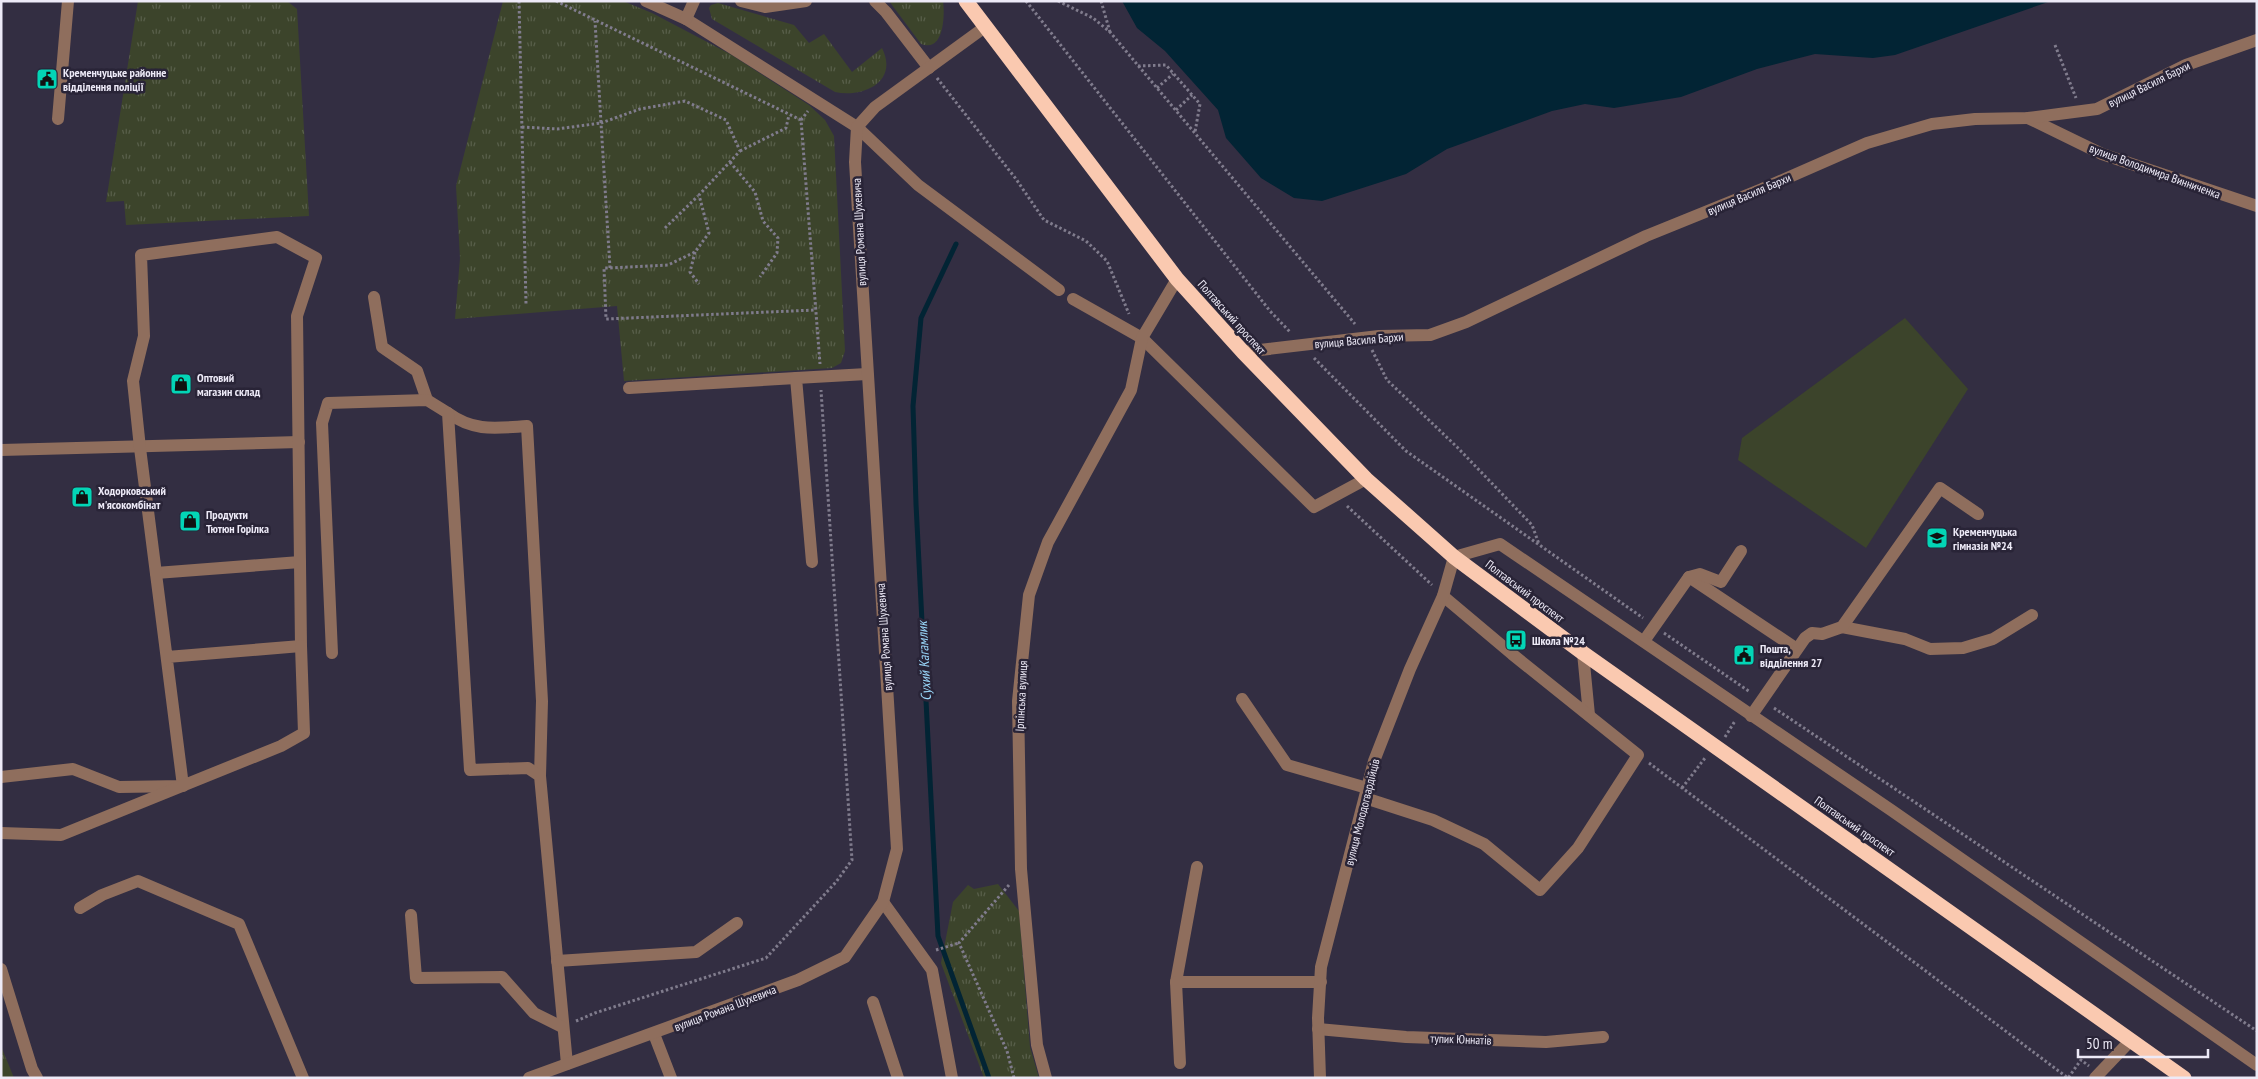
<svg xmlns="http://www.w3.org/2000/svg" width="2258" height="1079" viewBox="0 0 2258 1079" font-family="'PT Sans Narrow',sans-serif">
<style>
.grass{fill:url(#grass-tufts)}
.park{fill:#3c442b}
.water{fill:#022434}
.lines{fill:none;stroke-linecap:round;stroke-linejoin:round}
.stream{stroke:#022434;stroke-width:5}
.path{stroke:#807c8d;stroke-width:3;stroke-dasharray:2.5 2.5;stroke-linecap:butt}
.minor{stroke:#8f6e5d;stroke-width:12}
.highway{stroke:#fac9b0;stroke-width:15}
.labels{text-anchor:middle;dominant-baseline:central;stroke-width:5;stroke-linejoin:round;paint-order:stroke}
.poi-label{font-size:12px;font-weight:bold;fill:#edeaf7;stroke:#292437;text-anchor:start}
.street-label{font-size:12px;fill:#edeaf7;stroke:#292437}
.water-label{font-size:14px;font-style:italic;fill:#99d6f9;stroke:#292437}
</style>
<defs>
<pattern id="grass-tufts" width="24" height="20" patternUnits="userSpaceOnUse" patternTransform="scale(1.25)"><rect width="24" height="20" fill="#3c442b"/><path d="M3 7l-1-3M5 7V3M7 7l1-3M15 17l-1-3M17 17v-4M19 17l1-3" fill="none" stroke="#585f4a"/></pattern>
</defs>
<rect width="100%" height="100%" fill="#332e42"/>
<!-- grass -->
<g class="grass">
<path d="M 138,1 L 287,1 L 297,9 L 309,216 L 126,225 L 124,201 L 106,202 Z"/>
<path d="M 503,1 L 623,1 L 652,13 L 730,54 L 809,105 L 825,120 L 834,136 L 845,351 L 841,363 L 832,368 L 624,381 L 617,306 L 455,319 L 460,258 L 456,186 Z"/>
<path d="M 889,1 L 943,1 C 945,15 944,53 921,44 Z"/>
<path d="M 718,3 L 794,25 L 809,43 L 824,34 L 852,72 L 882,48 C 899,82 863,98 835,92 L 712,19 L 709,8 L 711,5 Z"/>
<path d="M 998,884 L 1019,911 L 1030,1047 L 1039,1078 L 984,1078 L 941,963 L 953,902 L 968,885 L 974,889 Z"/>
<path d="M 1,1046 L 14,1078 L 1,1078 Z"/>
</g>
<!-- park -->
<path class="park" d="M 1905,318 L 1968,389 L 1866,548 L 1738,460 L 1742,438 Z"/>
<!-- water -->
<path class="water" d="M 1122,1 L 2051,1 L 1895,55 L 1873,58 L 1815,54 L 1757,69 L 1681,97 L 1614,108 L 1585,104 L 1552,111 L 1447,149 L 1406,174 L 1322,201 L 1294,198 L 1261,178 L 1226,138 L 1218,110 L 1165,51 L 1137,28 Z"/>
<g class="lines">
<!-- stream -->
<path class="stream" d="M 956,244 L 921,318 L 913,406 L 916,504 L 938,936 L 989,1078"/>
<!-- path -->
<g class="path">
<path d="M 519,1 L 526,304"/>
<path d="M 556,1 L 801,120 L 820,364"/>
<path d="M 1026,1 L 1270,311 L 1291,333"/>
<path d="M 1058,1 L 1093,18 L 1110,32 L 1355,324"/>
<path d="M 1101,1 L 1110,32"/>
<path d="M 2055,45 L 2076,98"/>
<path d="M 1138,66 L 1166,65 L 1200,104 L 1195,132"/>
<path d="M 937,78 L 1016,179 L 1044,220 L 1086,241 L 1107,261 L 1129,314"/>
<path d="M 1157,88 L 1173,74"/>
<path d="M 1176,110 L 1192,95"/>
<path d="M 801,120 L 808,111"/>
<path d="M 522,127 L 557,129 L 601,123 L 595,21"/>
<path d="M 740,151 L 786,128 L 789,115"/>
<path d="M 730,162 L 755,192 L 763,221 L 778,238 L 777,253 L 760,277"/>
<path d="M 665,228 L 698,196"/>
<path d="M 695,252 L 690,272 L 699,284"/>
<path d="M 610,268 L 601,123 L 640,109 L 685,101 L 726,120 L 740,151 L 699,195 L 709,233 L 695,252 L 668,265 L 610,268 L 604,268 L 606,319 L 815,310"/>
<path d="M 1372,350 L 1387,380 L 1457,447 L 1532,525 L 1539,544"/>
<path d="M 1314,358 L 1406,451 L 1643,618"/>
<path d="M 1347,506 L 1432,585"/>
<path d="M 1664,633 L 1750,692"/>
<path d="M 1774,708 L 2257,1031"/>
<path d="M 1725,737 L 1735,721"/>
<path d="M 1649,763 L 2068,1078 L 2081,1060 L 2089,1066"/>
<path d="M 1682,788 L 1705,758"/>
<path d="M 1009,885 L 959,943 L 1007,1051 L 1014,1078"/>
<path d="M 936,950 L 959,943"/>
<path d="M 576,1021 L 595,1013 L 766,958 L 836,882 L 852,860 L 821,390"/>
</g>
<!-- minor -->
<g class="minor">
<path d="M 646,1 L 686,19 L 857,127 L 918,185 L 1059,290"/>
<path d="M 741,1 L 765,7 L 806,1"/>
<path d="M 875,1 L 886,12 L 929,68"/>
<path d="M 686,19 L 694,1"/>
<path d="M 2028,118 L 2102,154 L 2257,206"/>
<path d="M 58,119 L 68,1"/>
<path d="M 374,297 L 382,347 L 417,371 L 427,400"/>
<path d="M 1073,299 L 1142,338 L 1314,507 L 1366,479"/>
<path d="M 1243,352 L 1379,336 L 1430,335 L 1466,322 L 1646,236 L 1762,189 L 1867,143 L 1932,124 L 1975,119 L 2028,118 L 2097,109 L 2186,65 L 2257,40"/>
<path d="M 629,388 L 796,378"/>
<path d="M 448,413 C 474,432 496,428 527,426 L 542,701 L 540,776"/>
<path d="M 1,450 L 299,442"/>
<path d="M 812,562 L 796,378 L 867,374"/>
<path d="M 156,573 L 300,562"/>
<path d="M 1689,577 L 1797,649"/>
<path d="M 1842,627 L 1905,639 L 1930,649 L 1963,648 L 1993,639 L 2032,615"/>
<path d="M 1644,641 L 1689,577 L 1700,574 L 1721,582 L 1741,551"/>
<path d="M 332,653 L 322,423 L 328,403 L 427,400 L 448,413 L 470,770 L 528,768 L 540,776 L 567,1064"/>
<path d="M 1583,653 L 1589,715"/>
<path d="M 1242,699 L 1287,765 L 1367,788"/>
<path d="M 1751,716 L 1805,638 L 1812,633 L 1822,634 L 1842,627 L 1940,488 L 1978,514"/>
<path d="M 1,777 L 73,769 L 119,787 L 183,786 L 140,448 L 133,381 L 144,336 L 141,255 L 277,237 L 316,258 L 297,316 L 301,646 L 167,657"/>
<path d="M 1365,798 L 1433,820 L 1484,844 L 1540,890 L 1578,848 L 1638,755 L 1512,654 L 1443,596"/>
<path d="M 1,833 L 61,835 L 281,746 L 304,733 L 301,646"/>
<path d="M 883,902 L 932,970 L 952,1078"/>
<path d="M 80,908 L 102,895 L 138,881 L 239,924 L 303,1078"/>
<path d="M 411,915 L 416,978 L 502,977 L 534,1013 L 562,1027"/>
<path d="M 557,961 L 696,952 L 737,923"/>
<path d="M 1,969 L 32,1069 L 37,1078"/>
<path d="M 1176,982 L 1197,867"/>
<path d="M 873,1002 L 898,1078"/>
<path d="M 1318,1029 L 1406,1037 L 1546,1042 L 1603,1037"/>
<path d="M 654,1034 L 671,1078"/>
<path d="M 1180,1063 L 1176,982 L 1321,982"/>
<path d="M 529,1078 L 798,980 L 845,957 L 883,902 L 897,849 L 855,162 L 857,127 L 875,107 L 985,27"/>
<path d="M 1046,1078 L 1037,1045 L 1021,869 L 1018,701 L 1029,595 L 1048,542 L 1131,390 L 1142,338 L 1177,279"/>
<path d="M 1320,1078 L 1318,1018 L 1321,967 L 1374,761 L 1410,669 L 1443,596 L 1454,557 L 1500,544 L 1891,810 L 2257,1065"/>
<path d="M 2095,1078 L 2131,1040"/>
</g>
<!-- highway -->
<path class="highway" d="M 966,1 L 1177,279 L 1243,352 L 1366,479 L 1454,557 L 1583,653 L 2184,1078"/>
</g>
<!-- icons -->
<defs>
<g id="civic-square" transform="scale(1.125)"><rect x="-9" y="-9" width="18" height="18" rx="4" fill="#03d5b6" stroke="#292437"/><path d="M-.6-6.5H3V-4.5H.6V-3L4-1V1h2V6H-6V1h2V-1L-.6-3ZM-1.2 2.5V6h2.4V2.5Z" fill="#111"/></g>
<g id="shop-square" transform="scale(1.125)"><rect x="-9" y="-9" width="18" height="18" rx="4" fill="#03d5b6" stroke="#292437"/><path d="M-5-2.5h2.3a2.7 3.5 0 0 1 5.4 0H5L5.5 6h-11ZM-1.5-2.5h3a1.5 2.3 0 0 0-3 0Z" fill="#111"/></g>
<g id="school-square" transform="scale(1.125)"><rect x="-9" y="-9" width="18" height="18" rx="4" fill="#03d5b6" stroke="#292437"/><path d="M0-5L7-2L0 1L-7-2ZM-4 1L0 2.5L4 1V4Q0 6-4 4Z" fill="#111"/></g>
<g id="bus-square" transform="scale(1.125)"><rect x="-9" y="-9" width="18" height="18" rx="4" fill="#03d5b6" stroke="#292437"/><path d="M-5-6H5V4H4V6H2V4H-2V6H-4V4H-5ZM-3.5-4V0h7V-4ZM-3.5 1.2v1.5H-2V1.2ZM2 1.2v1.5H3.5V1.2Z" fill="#111"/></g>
</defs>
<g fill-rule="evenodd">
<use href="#civic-square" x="47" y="79"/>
<use href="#shop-square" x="181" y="384"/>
<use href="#shop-square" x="82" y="497"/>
<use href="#shop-square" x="190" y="521"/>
<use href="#school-square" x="1937" y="538"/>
<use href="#bus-square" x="1516" y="640"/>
<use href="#civic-square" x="1744" y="655"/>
</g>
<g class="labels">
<!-- poi labels -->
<g class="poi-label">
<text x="63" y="72">Кременчуцьке районне<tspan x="63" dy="14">відділення поліції</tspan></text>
<text x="197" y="377">Оптовий<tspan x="197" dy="14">магазин склад</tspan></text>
<text x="98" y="490">Ходорковський<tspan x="98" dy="14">м'ясокомбінат</tspan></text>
<text x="206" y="514">Продукти<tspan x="206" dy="14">Тютюн Горілка</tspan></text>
<text x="1953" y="531">Кременчуцька<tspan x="1953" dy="14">гімназія №24</tspan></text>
<text x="1532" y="640">Школа №24</text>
<text x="1760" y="648">Пошта,<tspan x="1760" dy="14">відділення 27</tspan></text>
</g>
<!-- street labels -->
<g class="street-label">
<text transform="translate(2149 84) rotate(-26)">вулиця Василя Бархи</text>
<text transform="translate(2155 171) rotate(20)">вулиця Володимира Винниченка</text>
<text transform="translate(1749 194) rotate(-23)">вулиця Василя Бархи</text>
<text transform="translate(859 232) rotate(-93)">вулиця Романа Шухевича</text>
<text transform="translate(1232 317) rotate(48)">Полтавський проспект</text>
<text transform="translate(1359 340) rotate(-5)">вулиця Василя Бархи</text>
<text transform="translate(1525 591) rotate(37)">Полтавський проспект</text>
<text transform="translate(884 637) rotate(-94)">вулиця Романа Шухевича</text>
<text transform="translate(1021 696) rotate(-87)">Ірпінська вулиця</text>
<text transform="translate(1362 812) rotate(-76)">вулиця Молодогвардійців</text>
<text transform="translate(1855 826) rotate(35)">Полтавський проспект</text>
<text transform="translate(725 1008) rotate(-21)">вулиця Романа Шухевича</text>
<text transform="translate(1461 1039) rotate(2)">тупик Юннатів</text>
</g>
<!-- water labels -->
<g class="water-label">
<text transform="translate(924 661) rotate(-93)">Сухий Кагамлик</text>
</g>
</g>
<!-- border -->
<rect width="2258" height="1079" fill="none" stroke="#edeaf7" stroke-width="5"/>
<!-- scale -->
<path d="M2078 1049v8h130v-8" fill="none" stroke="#edeaf7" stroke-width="2.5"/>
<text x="2086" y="1049" font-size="15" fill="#edeaf7" stroke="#292437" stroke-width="4" paint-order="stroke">50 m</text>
</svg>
